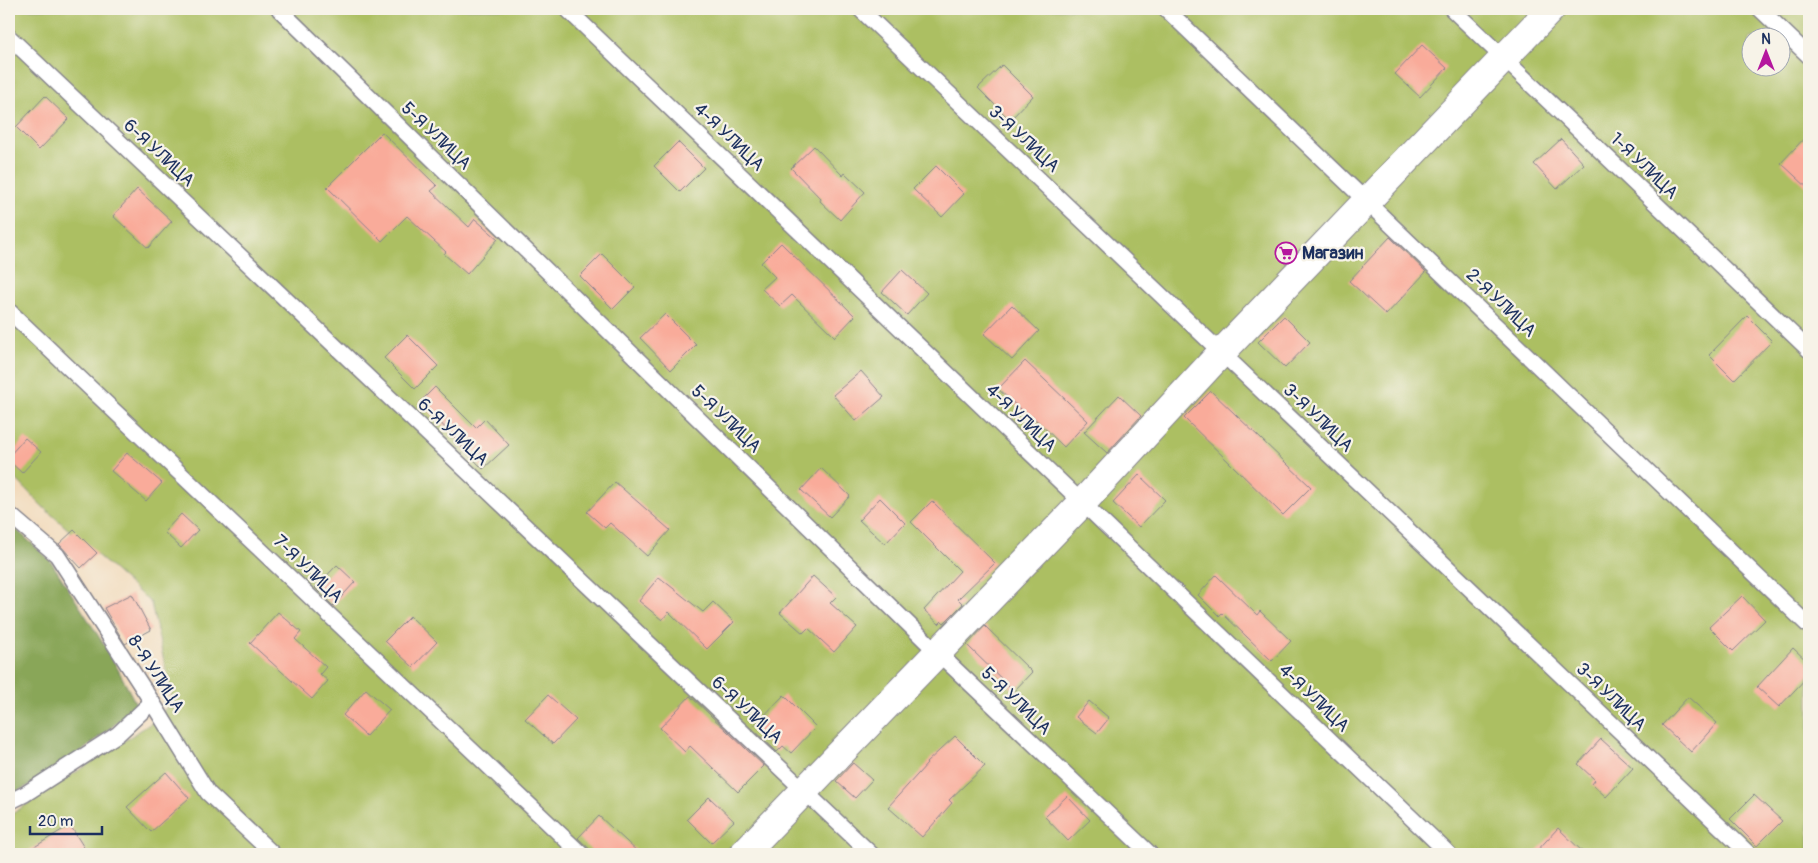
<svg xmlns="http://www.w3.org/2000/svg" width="1818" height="863" viewBox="0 0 1818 863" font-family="Pangolin,sans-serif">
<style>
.green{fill:#acbf62;stroke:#647760;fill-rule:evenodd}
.forest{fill:#89a658;stroke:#526a5b}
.building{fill:#f9ab9a}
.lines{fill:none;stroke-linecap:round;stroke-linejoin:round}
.service-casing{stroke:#86848c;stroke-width:18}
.tertiary-casing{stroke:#86848c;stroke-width:30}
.service{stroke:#fff;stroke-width:15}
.tertiary{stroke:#fff;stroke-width:28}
.labels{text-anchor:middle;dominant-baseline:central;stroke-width:4.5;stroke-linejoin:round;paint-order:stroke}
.street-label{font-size:18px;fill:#1b2f5e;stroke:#f7f3e8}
.poi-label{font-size:18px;font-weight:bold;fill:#1b2f5e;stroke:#f7f3e8;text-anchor:start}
</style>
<rect width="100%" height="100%" fill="#f7f3e8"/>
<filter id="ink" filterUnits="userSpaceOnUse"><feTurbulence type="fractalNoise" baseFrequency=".02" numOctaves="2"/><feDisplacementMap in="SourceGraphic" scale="10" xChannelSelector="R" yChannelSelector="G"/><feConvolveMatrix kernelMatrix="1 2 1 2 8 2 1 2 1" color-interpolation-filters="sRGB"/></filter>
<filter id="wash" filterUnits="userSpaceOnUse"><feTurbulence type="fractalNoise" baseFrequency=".0096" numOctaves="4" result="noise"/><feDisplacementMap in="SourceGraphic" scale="20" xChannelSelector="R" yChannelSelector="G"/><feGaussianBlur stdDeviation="1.12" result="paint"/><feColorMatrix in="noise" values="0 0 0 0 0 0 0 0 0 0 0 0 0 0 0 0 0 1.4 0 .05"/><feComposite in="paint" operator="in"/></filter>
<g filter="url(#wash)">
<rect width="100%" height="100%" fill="#f2dabb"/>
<!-- green -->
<path class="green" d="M 9,9 L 1809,9 L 1809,854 L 9,854 L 9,816 L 153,722 L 167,707 L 174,706 L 151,603 L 42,506 L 19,482 L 9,475 ZM 1750,38 L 1780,38 L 1780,68 L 1750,68 Z"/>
<!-- forest -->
<path class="forest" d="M 9,523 L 50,560 L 110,654 L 137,706 C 99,737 55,778 9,794 Z"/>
<g id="blocks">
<!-- building -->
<g class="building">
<path d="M 1422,45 L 1447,68 L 1420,97 L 1395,74 Z"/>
<path d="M 1002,65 L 1033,96 L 1010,120 L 978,88 Z"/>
<path d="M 45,96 L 69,119 L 39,150 L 16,127 Z"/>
<path d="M 382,132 L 437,186 L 431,191 L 469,227 L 475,219 L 498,239 L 467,274 L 444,254 L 446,252 L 407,216 L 382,241 L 327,187 Z"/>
<path d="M 1809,133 L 1809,189 L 1781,163 Z"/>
<path d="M 1561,139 L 1584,164 L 1557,189 L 1534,164 Z"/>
<path d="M 678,142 L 704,168 L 680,192 L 654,166 Z"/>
<path d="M 814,146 L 843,176 L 845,173 L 865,192 L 840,220 L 820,201 L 821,199 L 791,168 Z"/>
<path d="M 936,166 L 964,194 L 942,217 L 913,189 Z"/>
<path d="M 137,189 L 172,221 L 148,248 L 113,216 Z"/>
<path d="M 1390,237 L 1426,272 L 1386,315 L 1349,281 Z"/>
<path d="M 781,243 L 855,316 L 835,337 L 792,295 L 780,306 L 762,289 L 775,277 L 761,263 Z"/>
<path d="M 602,254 L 635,287 L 613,309 L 580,276 Z"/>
<path d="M 902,270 L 927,293 L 907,315 L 882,292 Z"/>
<path d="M 1012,305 L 1039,331 L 1012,360 L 984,334 Z"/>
<path d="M 665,314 L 696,345 L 671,370 L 640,338 Z"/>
<path d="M 1284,316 L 1310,342 L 1285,368 L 1258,342 Z"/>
<path d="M 1747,316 L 1772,341 L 1734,380 L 1709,355 Z"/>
<path d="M 407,335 L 438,366 L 415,389 L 384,358 Z"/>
<path d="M 1025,361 L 1088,421 L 1064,447 L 1032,416 L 1030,418 L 998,389 Z"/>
<path d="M 861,371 L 884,397 L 856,421 L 833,395 Z"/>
<path d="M 435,387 L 476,428 L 485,419 L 509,445 L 483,469 L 459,444 L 460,443 L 420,402 Z"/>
<path d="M 1211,391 L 1311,487 L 1283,515 L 1184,418 Z"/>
<path d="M 1119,395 L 1141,416 L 1107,453 L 1084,432 Z"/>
<path d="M 25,438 L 41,452 L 22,473 L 9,461 L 9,456 Z"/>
<path d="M 127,453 L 162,483 L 146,501 L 111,471 Z"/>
<path d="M 821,468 L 850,496 L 830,517 L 801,490 Z"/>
<path d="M 1139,475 L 1165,500 L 1139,527 L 1113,503 Z"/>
<path d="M 615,482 L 670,530 L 647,556 L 610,523 L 605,528 L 587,512 Z"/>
<path d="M 880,498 L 905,523 L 885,544 L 859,520 Z"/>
<path d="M 932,501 L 995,563 L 958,599 L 963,604 L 944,623 L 942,621 L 939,624 L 924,610 L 960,571 L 911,522 Z"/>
<path d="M 181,514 L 198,530 L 181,548 L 164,532 Z"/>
<path d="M 74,530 L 97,553 L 81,568 L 59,544 Z"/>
<path d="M 337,565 L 355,582 L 333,606 L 315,588 Z"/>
<path d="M 1216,575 L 1257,615 L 1260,611 L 1291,641 L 1272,661 L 1222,613 L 1219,616 L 1198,595 Z"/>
<path d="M 813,576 L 836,597 L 830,603 L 857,627 L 834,652 L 808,628 L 803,633 L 780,613 Z"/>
<path d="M 659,577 L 703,612 L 713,602 L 734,622 L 707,649 L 669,612 L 662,620 L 639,601 Z"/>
<path d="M 132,594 L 151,630 L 125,644 L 104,608 Z"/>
<path d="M 1742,596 L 1765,620 L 1733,651 L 1709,627 Z"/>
<path d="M 278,612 L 301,632 L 295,639 L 326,667 L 320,674 L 328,681 L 312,699 L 250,643 Z"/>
<path d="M 410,616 L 437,642 L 413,667 L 385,641 Z"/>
<path d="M 985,626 L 1032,672 L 1014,691 L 967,645 Z"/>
<path d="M 1793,648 L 1809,663 L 1809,675 L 1779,707 L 1757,687 Z"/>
<path d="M 366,689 L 390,710 L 366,736 L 343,715 Z"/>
<path d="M 548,695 L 576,720 L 553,744 L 525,719 Z"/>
<path d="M 784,695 L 816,727 L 791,753 L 783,746 L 777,752 L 752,728 Z"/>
<path d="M 690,696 L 764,766 L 738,792 L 690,746 L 685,752 L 660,728 Z"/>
<path d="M 1688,697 L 1717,723 L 1691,752 L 1662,725 Z"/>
<path d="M 1089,701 L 1109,718 L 1097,733 L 1076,717 Z"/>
<path d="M 955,736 L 985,766 L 949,800 L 952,803 L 922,837 L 888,807 L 927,764 L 926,763 Z"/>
<path d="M 1601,739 L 1633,768 L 1606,797 L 1592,784 L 1595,780 L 1578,764 Z"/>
<path d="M 853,763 L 872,780 L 855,798 L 836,781 Z"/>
<path d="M 166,772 L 189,798 L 151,832 L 127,807 Z"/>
<path d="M 1754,795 L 1782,821 L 1757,846 L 1730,819 Z"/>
<path d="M 1067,796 L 1090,820 L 1068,841 L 1045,817 Z"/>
<path d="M 709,797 L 734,821 L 711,843 L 687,819 Z"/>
<path d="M 599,816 L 640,854 L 595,854 L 578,838 Z"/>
<path d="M 70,825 L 88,854 L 23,854 Z"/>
<path d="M 1558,828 L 1585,854 L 1534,854 Z"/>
</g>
</g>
</g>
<g filter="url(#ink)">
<use href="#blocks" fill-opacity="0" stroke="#86848c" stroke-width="1"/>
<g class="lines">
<!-- service casing -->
<g class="service-casing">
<g id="service">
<path d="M 279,9 L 937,652 L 1150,854"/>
<path d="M 567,9 L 1449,854"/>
<path d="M 860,9 L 1749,854"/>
<path d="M 1166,9 L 1809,626"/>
<path d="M 1452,9 L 1809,350"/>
<path d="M 1760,9 L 1809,56"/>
<path d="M 9,37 L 871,854"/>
<path d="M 9,311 L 581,854"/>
<path d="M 9,514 L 57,555 L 152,702 L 208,793 L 273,854"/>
<path d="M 9,802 L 25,794 L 118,734 L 152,702"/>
</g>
</g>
<!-- tertiary casing -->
<g class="tertiary-casing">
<path id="tertiary" d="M 743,854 L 1083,502 L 1222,352 L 1551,9"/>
</g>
<!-- service -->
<use href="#service" class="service"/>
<!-- tertiary -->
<use href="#tertiary" class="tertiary"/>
</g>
</g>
<!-- icons -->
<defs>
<g id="supermarket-ring" transform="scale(1.125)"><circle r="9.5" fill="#f7f3e8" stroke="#b5179e" stroke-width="1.5"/><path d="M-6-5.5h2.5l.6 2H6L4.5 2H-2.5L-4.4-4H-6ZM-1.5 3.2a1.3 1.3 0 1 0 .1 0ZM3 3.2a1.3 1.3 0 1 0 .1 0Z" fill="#b5179e"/></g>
</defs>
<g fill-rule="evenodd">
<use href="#supermarket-ring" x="1286" y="253"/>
</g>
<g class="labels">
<!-- street labels -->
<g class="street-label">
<text transform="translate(436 136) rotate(44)">5-Я УЛИЦА</text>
<text transform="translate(729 137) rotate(44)">4-Я УЛИЦА</text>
<text transform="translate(1024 139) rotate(43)">3-Я УЛИЦА</text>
<text transform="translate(159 153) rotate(43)">6-Я УЛИЦА</text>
<text transform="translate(1644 166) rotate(44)">1-Я УЛИЦА</text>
<text transform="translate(1501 303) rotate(44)">2-Я УЛИЦА</text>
<text transform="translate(1021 418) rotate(44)">4-Я УЛИЦА</text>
<text transform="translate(1318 418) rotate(44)">3-Я УЛИЦА</text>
<text transform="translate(726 419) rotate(44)">5-Я УЛИЦА</text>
<text transform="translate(453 432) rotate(43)">6-Я УЛИЦА</text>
<text transform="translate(308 569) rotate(44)">7-Я УЛИЦА</text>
<text transform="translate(156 674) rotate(57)">8-Я УЛИЦА</text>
<text transform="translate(1611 697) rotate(44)">3-Я УЛИЦА</text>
<text transform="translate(1314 698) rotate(44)">4-Я УЛИЦА</text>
<text transform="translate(1016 701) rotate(44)">5-Я УЛИЦА</text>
<text transform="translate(747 710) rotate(43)">6-Я УЛИЦА</text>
</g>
<!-- poi labels -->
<g class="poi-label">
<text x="1302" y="253">Магазин</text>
</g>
</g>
<!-- margin -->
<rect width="1818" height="863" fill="none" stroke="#f7f3e8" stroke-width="30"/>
<!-- north arrow -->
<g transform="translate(1766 52)"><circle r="24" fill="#f7f3e8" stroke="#9fa5b1"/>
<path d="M0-4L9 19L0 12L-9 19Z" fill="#b5179e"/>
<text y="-8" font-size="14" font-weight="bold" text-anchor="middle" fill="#1b2f5e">N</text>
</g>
<!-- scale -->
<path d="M30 826v8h72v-8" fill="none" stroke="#1b2f5e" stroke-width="2.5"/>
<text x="38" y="826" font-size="15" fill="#1b2f5e" stroke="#f7f3e8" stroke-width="4" paint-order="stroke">20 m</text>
</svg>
